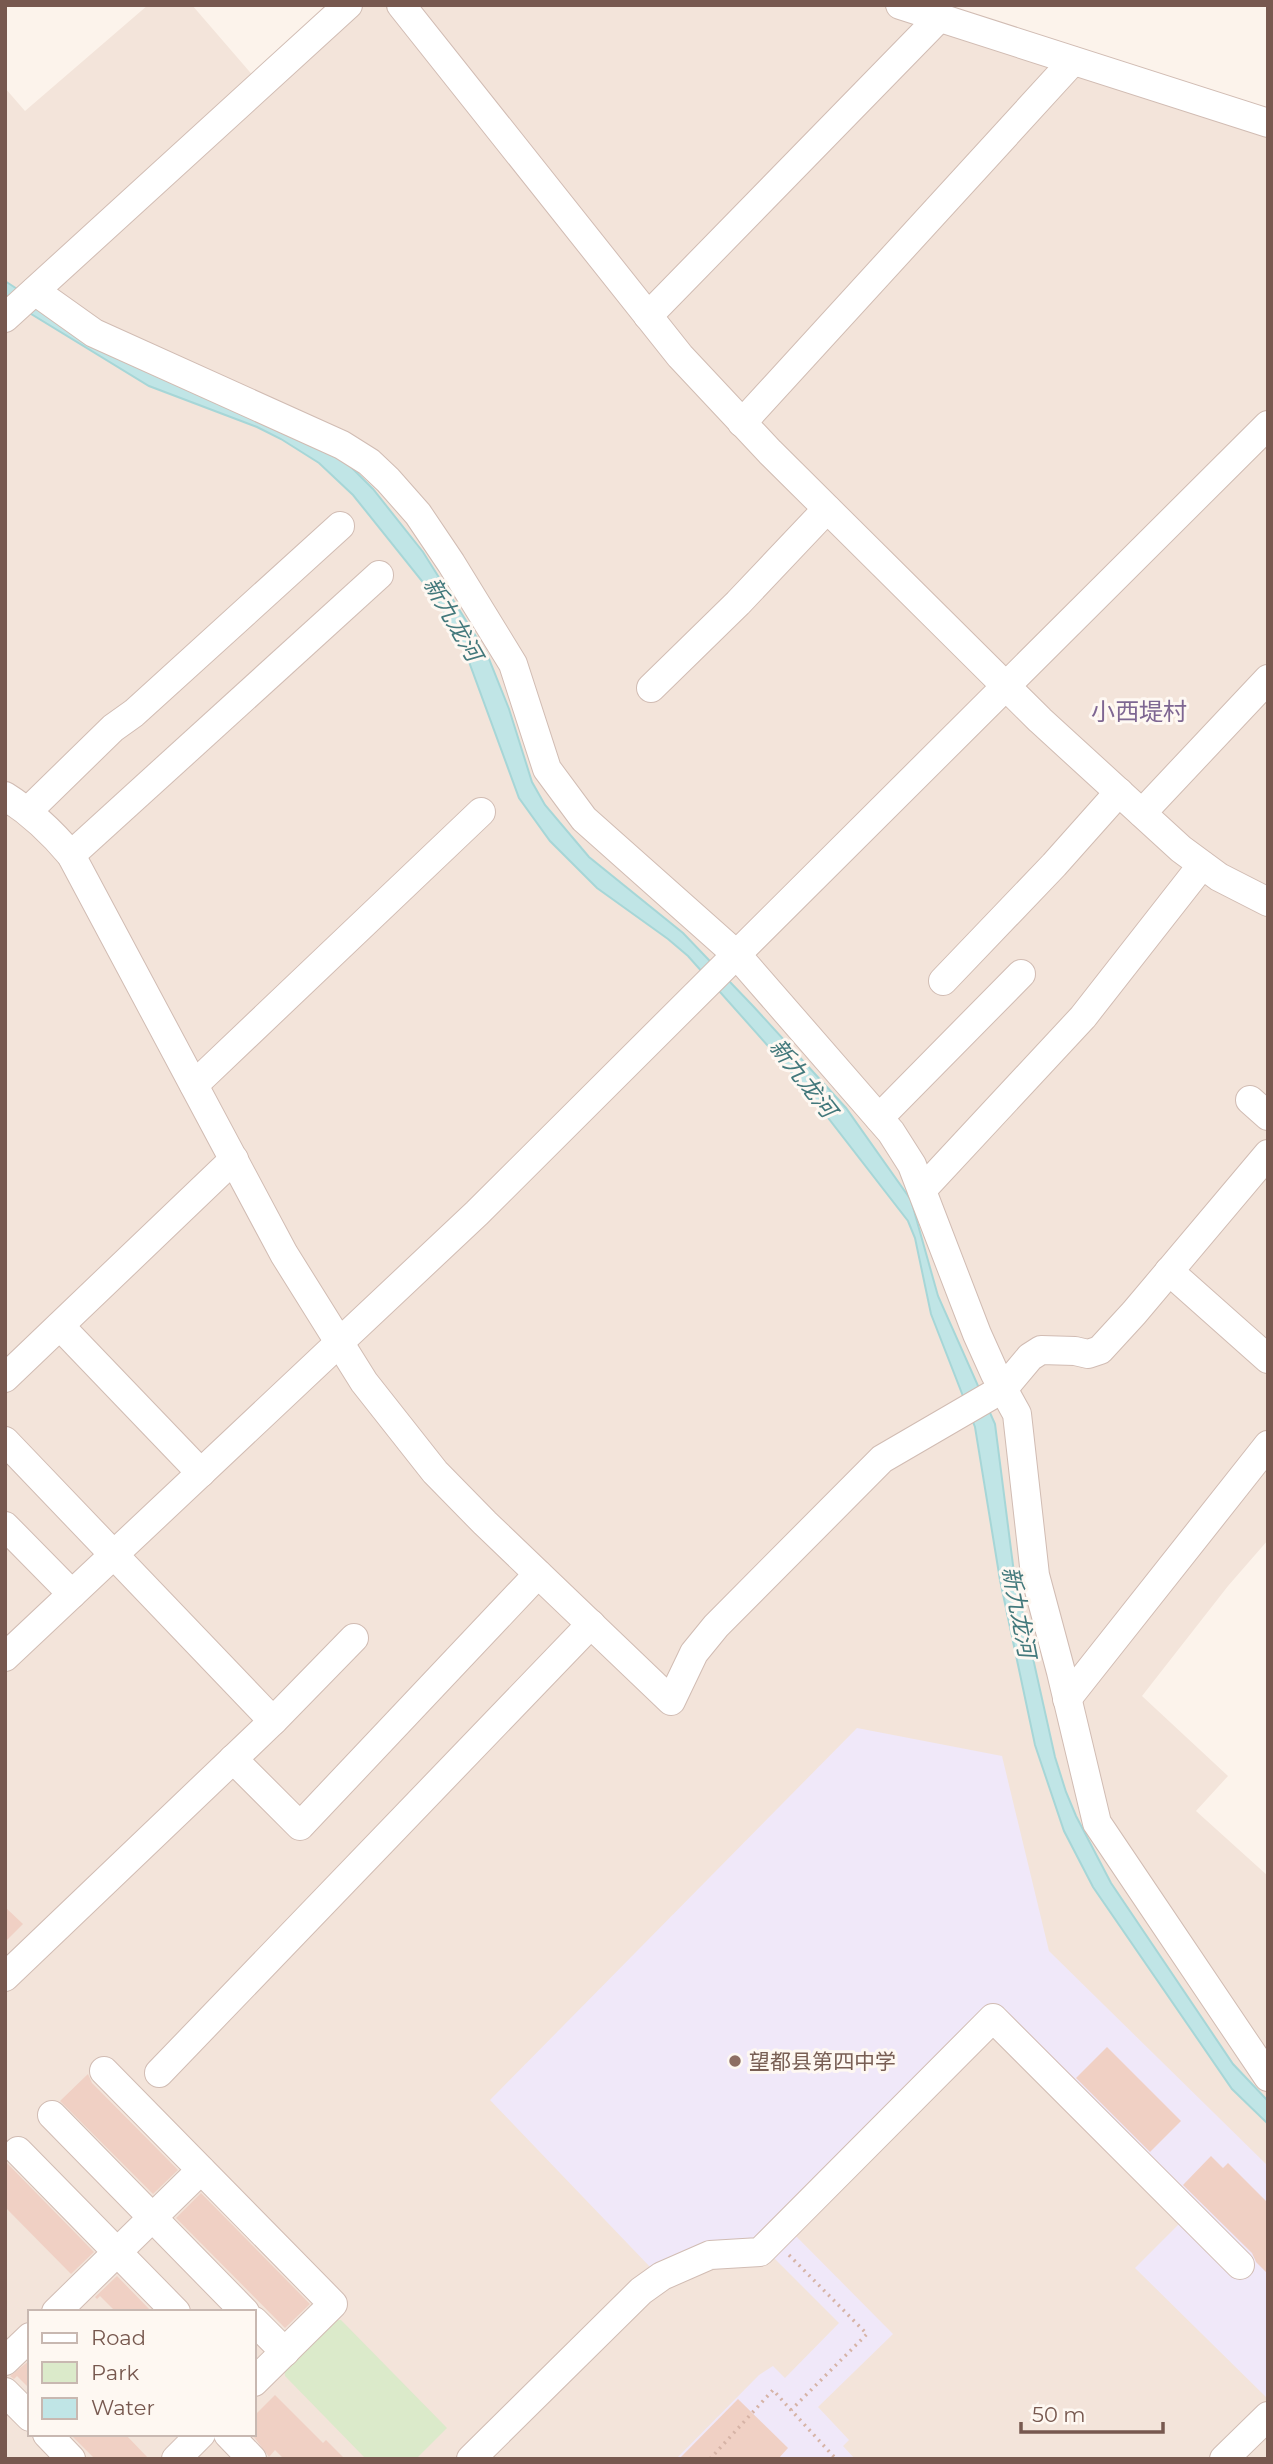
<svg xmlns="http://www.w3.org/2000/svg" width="1273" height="2464" viewBox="0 0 1273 2464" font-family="Montserrat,'Noto Sans SC',sans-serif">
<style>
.residential{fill:#f3e4da;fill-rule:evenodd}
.education{fill:#f0e8f9}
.green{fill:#dbeaca}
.water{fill:#c0e5e6;stroke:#a6d6d7;stroke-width:2}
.building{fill:#f0d0c4}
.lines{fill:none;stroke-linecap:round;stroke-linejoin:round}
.minor-casing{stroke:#d1bcb3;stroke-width:30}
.path{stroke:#d6b3a6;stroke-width:3.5;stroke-dasharray:2 5;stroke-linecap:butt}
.minor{stroke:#fff;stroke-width:28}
.education-dot{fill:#8d6e63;stroke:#fef8f2;stroke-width:2.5}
.labels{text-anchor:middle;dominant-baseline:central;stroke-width:6;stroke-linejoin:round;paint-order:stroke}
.education-label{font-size:21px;fill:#785e54;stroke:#fef8f2;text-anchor:start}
.water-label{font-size:23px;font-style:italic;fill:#42787b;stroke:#fef8f2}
.quarter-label{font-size:24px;fill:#7e6692;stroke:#fef8f2}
</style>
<rect width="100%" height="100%" fill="#fcf3eb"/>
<!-- residential -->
<path class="residential" d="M 148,5 L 192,5 L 255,78 L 333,5 L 886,5 L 1268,129 L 1268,1540 L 1228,1586 L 1142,1696 L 1228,1776 L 1196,1811 L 1268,1876 L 1268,1920 L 1266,1923 L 1268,1925 L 1268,2459 L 5,2459 L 5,88 L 25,111 ZM 30,2312 L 254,2312 L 254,2434 L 30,2434 Z"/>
<!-- education -->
<path class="education" d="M 857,1728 L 1002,1756 L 1049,1951 L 1268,2166 L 1268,2399 L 1135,2268 L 1181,2222 L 979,2022 L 782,2222 L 893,2334 L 818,2407 L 849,2440 L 843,2446 L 855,2459 L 676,2459 L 759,2375 L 773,2366 L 785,2378 L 839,2323 L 760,2244 L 713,2240 L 652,2269 L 490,2100 Z"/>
<!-- green -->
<path class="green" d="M 331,2320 L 341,2320 L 447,2428 L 416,2459 L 366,2459 L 285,2376 L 284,2367 Z"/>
<!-- water -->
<path class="water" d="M 5,281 L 128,362 L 318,443 L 350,466 L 373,489 L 423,552 L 487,654 L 509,709 L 532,782 L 545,805 L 589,857 L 683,933 L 753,1006 L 846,1108 L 911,1200 L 938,1296 L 995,1424 L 1014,1573 L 1055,1757 L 1066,1792 L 1076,1816 L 1111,1883 L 1233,2064 L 1268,2101 L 1268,2124 L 1232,2089 L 1093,1887 L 1064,1831 L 1035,1745 L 1000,1580 L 975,1427 L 931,1314 L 915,1238 L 908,1221 L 801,1083 L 688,956 L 668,939 L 597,888 L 550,841 L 519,798 L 465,651 L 438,601 L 353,495 L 319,463 L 281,439 L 257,427 L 149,386 L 5,298 Z"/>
<!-- building -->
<g class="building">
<path d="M 5,1907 L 23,1924 L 5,1942 Z"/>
<path d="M 1107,2047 L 1181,2121 L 1150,2152 L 1076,2078 Z"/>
<path d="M 88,2074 L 92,2083 L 178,2170 L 153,2194 L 60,2101 Z"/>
<path d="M 1211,2156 L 1223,2168 L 1228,2163 L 1268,2203 L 1268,2274 L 1256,2262 L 1252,2253 L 1183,2185 Z"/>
<path d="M 5,2161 L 94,2252 L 71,2274 L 5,2207 Z"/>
<path d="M 201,2193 L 310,2304 L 285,2328 L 176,2218 Z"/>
<path d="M 117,2276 L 152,2312 L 116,2312 L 100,2296 L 97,2299 L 95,2297 Z"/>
<path d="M 30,2360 L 30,2389 L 17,2376 L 14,2379 L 10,2376 Z"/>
<path d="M 275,2395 L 323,2443 L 326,2440 L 345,2459 L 284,2459 L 275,2450 L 269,2457 L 254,2437 L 254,2416 Z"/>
<path d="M 738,2399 L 788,2448 L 778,2459 L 679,2459 Z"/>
<path d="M 70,2434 L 125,2434 L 149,2459 L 95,2459 Z"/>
</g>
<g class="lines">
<!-- minor casing -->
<g class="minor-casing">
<g id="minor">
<path d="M 401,5 L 680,356 L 770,452 L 1040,720 L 1181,849 L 1219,877 L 1268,902"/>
<path d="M 900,5 L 1268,123"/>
<path d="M 35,291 L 94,333 L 342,445 L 369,462 L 388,480 L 418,514 L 451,563 L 513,664 L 547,769 L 584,819 L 737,955 L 891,1132 L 912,1165 L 977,1334 L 995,1374 L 1017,1414 L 1035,1575 L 1061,1672 L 1097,1823 L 1268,2077"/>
<path d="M 648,316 L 939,18"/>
<path d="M 5,318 L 348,5"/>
<path d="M 742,423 L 1073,61"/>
<path d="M 651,688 L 738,603 L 827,509"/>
<path d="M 5,796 C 32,813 51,831 71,855 L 284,1254 L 364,1382 L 435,1472 L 485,1523 L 671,1701 L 694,1653 L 716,1626 L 882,1459 L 1004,1388 L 1030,1357 L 1041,1350 L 1075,1351 L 1088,1354 L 1100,1350 L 1134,1313 L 1268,1154"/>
<path d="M 28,811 L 113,728 L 134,713 L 340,526"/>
<path d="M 1142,813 L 1268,679"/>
<path d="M 71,855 L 379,575"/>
<path d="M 943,981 L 1054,865 L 1119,792"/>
<path d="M 194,1085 L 481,812"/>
<path d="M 1250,1100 L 1268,1116"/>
<path d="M 879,1118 L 1021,974"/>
<path d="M 922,1190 L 1083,1017 L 1202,865"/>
<path d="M 1169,1271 L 1268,1359"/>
<path d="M 60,1326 L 201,1473"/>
<path d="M 5,1378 L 234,1159"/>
<path d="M 5,1441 L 273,1721"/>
<path d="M 5,1526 L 72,1594"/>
<path d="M 5,1657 L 477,1213 L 1268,425"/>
<path d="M 1067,1699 L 1268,1445"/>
<path d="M 233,1759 L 300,1826 L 538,1574"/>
<path d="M 5,1977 L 273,1721 L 354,1638"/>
<path d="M 104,2071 L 333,2304 L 254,2382"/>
<path d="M 159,2073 L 591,1624"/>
<path d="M 52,2115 L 245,2312"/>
<path d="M 18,2151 L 176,2312"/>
<path d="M 56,2312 L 201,2170"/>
<path d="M 254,2321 L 285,2352"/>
<path d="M 5,2361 L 30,2337"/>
<path d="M 5,2392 L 30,2417"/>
<path d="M 47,2434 L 71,2459"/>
<path d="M 228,2434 L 252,2459"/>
<path d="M 176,2459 L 201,2434"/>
<path d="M 471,2459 L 641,2291 L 662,2276 L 710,2255 L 760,2252 L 993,2018 L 1240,2265"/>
<path d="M 1224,2459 L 1268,2416"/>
</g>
</g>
<!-- path -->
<g class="path">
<path d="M 789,2255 L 867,2334 L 791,2410 L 836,2459"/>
<path d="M 710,2459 L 773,2390 L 791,2410"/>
</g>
<!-- minor -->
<use href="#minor" class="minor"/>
</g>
<!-- markers -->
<circle class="education-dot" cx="735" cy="2061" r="7"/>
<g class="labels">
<!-- education labels -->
<g class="education-label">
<text x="749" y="2061">望都县第四中学</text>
</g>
<!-- water labels -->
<g class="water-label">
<text transform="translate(453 619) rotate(60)">新九龙河</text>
<text transform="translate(803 1078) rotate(52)">新九龙河</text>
<text transform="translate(1019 1612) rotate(79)">新九龙河</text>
</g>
<!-- quarter labels -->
<g class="quarter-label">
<text x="1139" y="711">小西堤村</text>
</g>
</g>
<!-- border -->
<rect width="1273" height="2464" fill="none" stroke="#77584f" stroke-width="14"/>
<!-- legend -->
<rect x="28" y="2310" width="228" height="126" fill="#fef8f2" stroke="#c8b8b1" stroke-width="2"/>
<rect x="42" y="2333" width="35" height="10" fill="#ffffff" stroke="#c8b8b1" stroke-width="2"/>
<text x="91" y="2345" font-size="21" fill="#77584f">Road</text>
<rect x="42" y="2362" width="35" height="21" fill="#dbeaca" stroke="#c8b8b1" stroke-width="2"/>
<text x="91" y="2380" font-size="21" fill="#77584f">Park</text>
<rect x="42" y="2398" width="35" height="21" fill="#c0e5e6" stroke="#c8b8b1" stroke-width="2"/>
<text x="91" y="2415" font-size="21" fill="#77584f">Water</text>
<!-- scale -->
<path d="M1021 2422v10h142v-10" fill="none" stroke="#77584f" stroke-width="3.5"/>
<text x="1032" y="2422" font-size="21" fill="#77584f" stroke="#fef8f2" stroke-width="5" paint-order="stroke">50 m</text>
</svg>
